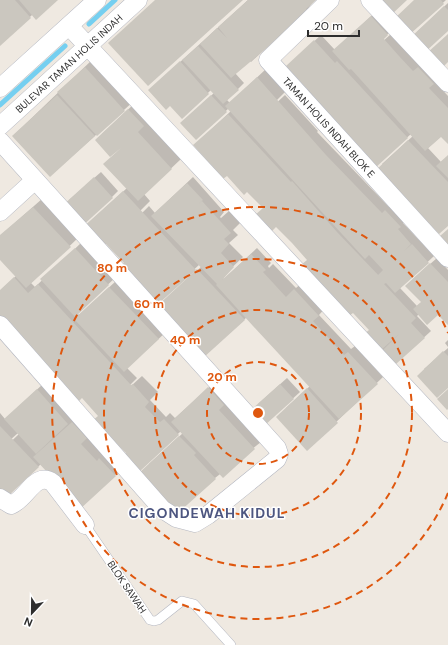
<svg xmlns="http://www.w3.org/2000/svg" width="448" height="645" viewBox="0 0 448 645" font-family="'DM Sans',sans-serif">
<style>
.shadow{fill:#0003}
.lines{fill:none;stroke-linecap:round;stroke-linejoin:round}
.stream{stroke:#75cff0;stroke-width:5}
.building{fill:#cbc7bf}
.lane-casing{stroke:#b4b7c1;stroke-width:10}
.street-casing{stroke:#b4b7c1;stroke-width:19}
.lane{stroke:#fff;stroke-width:9}
.street{stroke:#fff;stroke-width:18}
.ring{fill:none;stroke:#df570e;stroke-width:2;stroke-dasharray:7 5}
.labels{text-anchor:middle;dominant-baseline:central;stroke-width:3;stroke-linejoin:round;paint-order:stroke}
.street-label{font-size:10px;fill:#2e2e2e;stroke:#fff}
.district-label{font-size:14px;font-weight:bold;letter-spacing:1px;fill:#4d5680;stroke:#fff}
.centre{fill:#df570e;stroke:#fff;stroke-width:2}
.ring-label{font-size:12px;text-anchor:middle;font-weight:bold;fill:#df570e;stroke:#fff;stroke-width:3;stroke-linejoin:round;paint-order:stroke}
</style>
<rect width="100%" height="100%" fill="#efe9e1"/>
<!-- shadow -->
<g class="shadow">
<path d="M 0,0 L 56,0 L 32,15 L 0,45 Z"/>
<path d="M 248,0 L 314,0 L 307,10 L 251,62 L 249,60 L 235,73 L 244,83 L 227,100 L 230,103 L 267,68 L 287,90 L 269,108 L 270,109 L 285,95 L 318,131 L 317,132 L 389,207 L 392,204 L 406,220 L 403,223 L 434,256 L 400,288 L 417,306 L 422,302 L 413,279 L 437,258 L 448,270 L 448,324 L 439,313 L 419,314 L 417,316 L 431,331 L 396,363 L 366,334 L 370,330 L 264,208 L 201,139 L 231,111 L 229,108 L 196,139 L 188,117 L 214,93 L 211,90 L 182,118 L 156,84 Z"/>
<path d="M 405,0 L 388,16 L 397,25 L 371,50 L 372,51 L 391,34 L 448,96 L 448,142 L 442,135 L 428,148 L 441,162 L 448,156 L 448,225 L 382,164 L 413,136 L 411,134 L 375,166 L 312,86 L 294,60 L 321,35 L 335,50 L 382,6 Z"/>
<path d="M 415,0 L 446,0 L 409,34 Z"/>
<path d="M 448,3 L 448,29 L 417,32 Z"/>
<path d="M 94,58 L 134,101 L 50,176 L 13,136 Z"/>
<path d="M 135,103 L 147,122 L 181,159 L 144,194 L 150,201 L 140,211 L 142,213 L 149,206 L 155,213 L 193,177 L 224,212 L 220,217 L 221,218 L 229,211 L 240,223 L 233,230 L 238,235 L 229,243 L 243,257 L 222,277 L 224,279 L 257,248 L 271,263 L 268,266 L 269,268 L 273,264 L 296,288 L 304,281 L 327,306 L 319,315 L 351,349 L 355,346 L 383,377 L 307,450 L 286,408 L 310,386 L 247,317 L 203,357 L 163,302 L 202,266 L 200,264 L 156,305 L 129,259 L 92,220 L 127,188 L 126,143 L 102,134 Z"/>
<path d="M 101,172 L 118,191 L 112,197 L 69,200 Z"/>
<path d="M 43,198 L 79,237 L 31,283 L 35,287 L 82,242 L 115,278 L 77,313 L 79,315 L 116,281 L 165,333 L 127,368 L 137,378 L 130,385 L 131,386 L 142,376 L 158,392 L 150,400 L 166,417 L 170,413 L 175,418 L 215,382 L 230,398 L 225,403 L 261,442 L 215,478 L 149,464 L 183,433 L 181,431 L 139,471 L 102,412 L 0,291 L 16,276 L 0,259 L 0,236 Z"/>
<path d="M 448,340 L 448,347 L 445,343 Z"/>
<path d="M 448,348 L 448,387 L 424,369 Z"/>
<path d="M 287,378 L 300,392 L 265,424 L 258,404 Z"/>
<path d="M 43,384 L 92,431 L 87,437 L 104,455 L 121,469 L 115,475 L 41,464 L 6,496 L 0,452 L 19,434 L 18,433 L 0,449 L 0,413 L 5,419 Z"/>
</g>
<g class="lines">
<!-- stream -->
<g class="stream">
<path d="M 89,24 L 115,0"/>
<path d="M 0,105 L 65,46"/>
</g>
</g>
<!-- building -->
<g class="building">
<path d="M 0,0 L 15,0 L 31,18 L 0,46 Z"/>
<path d="M 19,0 L 58,0 L 36,20 Z"/>
<path d="M 155,0 L 243,0 L 148,86 L 108,43 Z"/>
<path d="M 248,0 L 316,0 L 306,9 L 307,10 L 269,46 L 231,78 L 200,44 L 217,28 L 227,38 L 218,27 Z"/>
<path d="M 375,0 L 407,0 L 390,16 Z"/>
<path d="M 414,0 L 441,0 L 444,4 L 409,35 L 394,19 Z"/>
<path d="M 444,6 L 448,10 L 448,31 L 424,53 L 410,38 Z"/>
<path d="M 371,16 L 388,35 L 384,39 L 399,56 L 413,71 L 418,67 L 434,84 L 429,88 L 448,108 L 448,144 L 441,137 L 425,151 L 351,69 L 349,70 L 332,51 Z"/>
<path d="M 448,34 L 448,62 L 441,69 L 427,53 Z"/>
<path d="M 314,40 L 335,63 L 337,61 L 408,138 L 375,168 L 303,93 L 307,89 L 286,66 Z"/>
<path d="M 198,46 L 239,90 L 223,104 L 182,60 Z"/>
<path d="M 180,61 L 209,94 L 182,119 L 170,106 L 166,110 L 148,90 Z"/>
<path d="M 85,67 L 125,111 L 97,136 L 57,92 Z"/>
<path d="M 257,77 L 326,155 L 382,213 L 385,210 L 401,227 L 398,229 L 411,244 L 404,251 L 412,244 L 429,263 L 395,293 L 386,283 L 384,284 L 416,318 L 411,323 L 425,338 L 396,364 L 383,350 L 399,334 L 380,351 L 364,334 L 369,330 L 353,313 L 349,316 L 301,265 L 307,260 L 292,243 L 276,227 L 270,233 L 254,216 L 263,208 L 247,192 L 244,195 L 227,176 L 223,179 L 193,145 L 228,114 L 291,182 L 292,181 L 337,232 L 382,279 L 378,275 L 383,270 L 369,255 L 365,259 L 330,221 L 347,206 L 330,221 L 225,106 Z"/>
<path d="M 57,95 L 95,136 L 50,177 L 12,136 Z"/>
<path d="M 211,95 L 227,112 L 196,140 L 180,123 Z"/>
<path d="M 128,109 L 144,126 L 138,132 L 172,169 L 138,201 L 103,164 L 121,148 L 110,157 L 95,140 Z"/>
<path d="M 408,140 L 448,182 L 448,226 L 439,234 L 375,171 Z"/>
<path d="M 448,155 L 448,178 L 436,166 Z"/>
<path d="M 94,177 L 113,198 L 80,228 L 61,207 Z"/>
<path d="M 187,183 L 203,200 L 197,205 L 202,201 L 231,233 L 224,239 L 229,244 L 221,253 L 234,267 L 222,280 L 251,254 L 266,270 L 263,272 L 286,297 L 294,289 L 319,316 L 313,321 L 344,355 L 348,352 L 378,384 L 339,419 L 253,326 L 216,285 L 217,284 L 151,216 Z"/>
<path d="M 123,191 L 196,270 L 156,306 L 120,266 L 124,263 L 106,244 L 100,249 L 81,229 Z"/>
<path d="M 33,207 L 71,247 L 26,288 L 0,260 L 0,235 Z"/>
<path d="M 448,229 L 448,245 L 440,236 Z"/>
<path d="M 75,248 L 109,285 L 75,317 L 40,279 Z"/>
<path d="M 430,263 L 448,282 L 448,325 L 438,315 L 427,325 L 413,309 L 421,302 L 405,286 Z"/>
<path d="M 197,269 L 245,320 L 203,358 L 155,308 Z"/>
<path d="M 14,277 L 28,293 L 38,284 L 131,385 L 133,384 L 149,402 L 145,407 L 160,422 L 164,419 L 179,435 L 139,472 L 123,456 L 126,453 L 92,421 L 98,416 L 82,398 L 77,403 L 0,322 L 0,290 Z"/>
<path d="M 109,287 L 159,339 L 124,372 L 74,319 Z"/>
<path d="M 443,351 L 448,356 L 448,388 L 437,398 L 417,376 Z"/>
<path d="M 280,384 L 294,399 L 265,425 L 251,410 Z"/>
<path d="M 208,387 L 224,405 L 219,410 L 255,449 L 223,478 L 171,422 Z"/>
<path d="M 307,388 L 338,423 L 307,451 L 276,417 Z"/>
<path d="M 37,389 L 68,424 L 36,454 L 4,419 Z"/>
<path d="M 448,389 L 448,409 L 447,410 L 437,399 Z"/>
<path d="M 72,422 L 87,438 L 81,444 L 97,461 L 99,458 L 116,476 L 79,510 L 64,490 L 33,457 Z"/>
<path d="M 0,426 L 39,467 L 6,498 L 0,491 Z"/>
<path d="M 179,436 L 196,453 L 194,455 L 216,479 L 178,513 L 139,473 Z"/>
</g>
<g class="lines">
<!-- lane casing -->
<g class="lane-casing">
<path id="lane" d="M 85,525 L 150,620 L 154,621 L 158,620 L 182,601 L 194,604 L 231,645"/>
</g>
<!-- street casing -->
<g class="street-casing">
<g id="street">
<path id="s1" d="M 330,0 L 268,60 L 448,258"/>
<path d="M 370,0 L 448,83"/>
<path d="M 69,26 L 448,433"/>
<path d="M 0,88 L 97,0"/>
<path id="s2" d="M 0,126 L 138,0"/>
<path d="M 0,141 L 277,448 L 279,454 L 277,459 L 208,515 L 195,523 L 176,518 L 162,509 L 0,325"/>
<path d="M 0,212 L 35,180"/>
<path d="M 0,498 L 11,505 C 27,499 35,470 53,483 L 85,525"/>
</g>
</g>
<!-- lane -->
<use href="#lane" class="lane"/>
<!-- street -->
<use href="#street" class="street"/>
</g>
<!-- distance rings -->
<g class="ring">
<circle cx="258" cy="413" r="51"/>
<circle cx="258" cy="413" r="103"/>
<circle cx="258" cy="413" r="154"/>
<path d="M448 493A206 206 0 1 1 448 333"/>
</g>
<g class="labels">
<!-- street labels -->
<g class="street-label">
<text stroke="none"><textPath href="#s2" startOffset="93">BULEVAR TAMAN HOLIS INDAH</textPath></text>
<text stroke="none"><textPath href="#s1" startOffset="177">TAMAN HOLIS INDAH BLOK E</textPath></text>
<text transform="translate(127 587) rotate(56)">BLOK SAWAH</text>
</g>
<!-- district labels -->
<g class="district-label">
<text x="207" y="513">CIGONDEWAH KIDUL</text>
</g>
</g>
<circle cx="258" cy="413" r="6" class="centre"/>
<g class="ring-label">
<text x="112" y="272">80 m</text>
<text x="149" y="308">60 m</text>
<text x="185" y="344">40 m</text>
<text x="222" y="381">20 m</text>
</g>
<!-- north arrow -->
<g transform="translate(32 613) rotate(202)" stroke="#ffffff" stroke-width="3" paint-order="stroke">
<path d="M0-3L7 15L0 10L-7 15Z" fill="#2e2e2e"/>
<text y="-6" font-size="11" font-weight="bold" text-anchor="middle" fill="#2e2e2e">N</text>
</g>
<!-- scale -->
<path d="M308 30v6h51v-6" fill="none" stroke="#2e2e2e" stroke-width="2"/>
<text x="314" y="30" font-size="12" fill="#2e2e2e" stroke="#ffffff" stroke-width="3" paint-order="stroke">20 m</text>
</svg>
